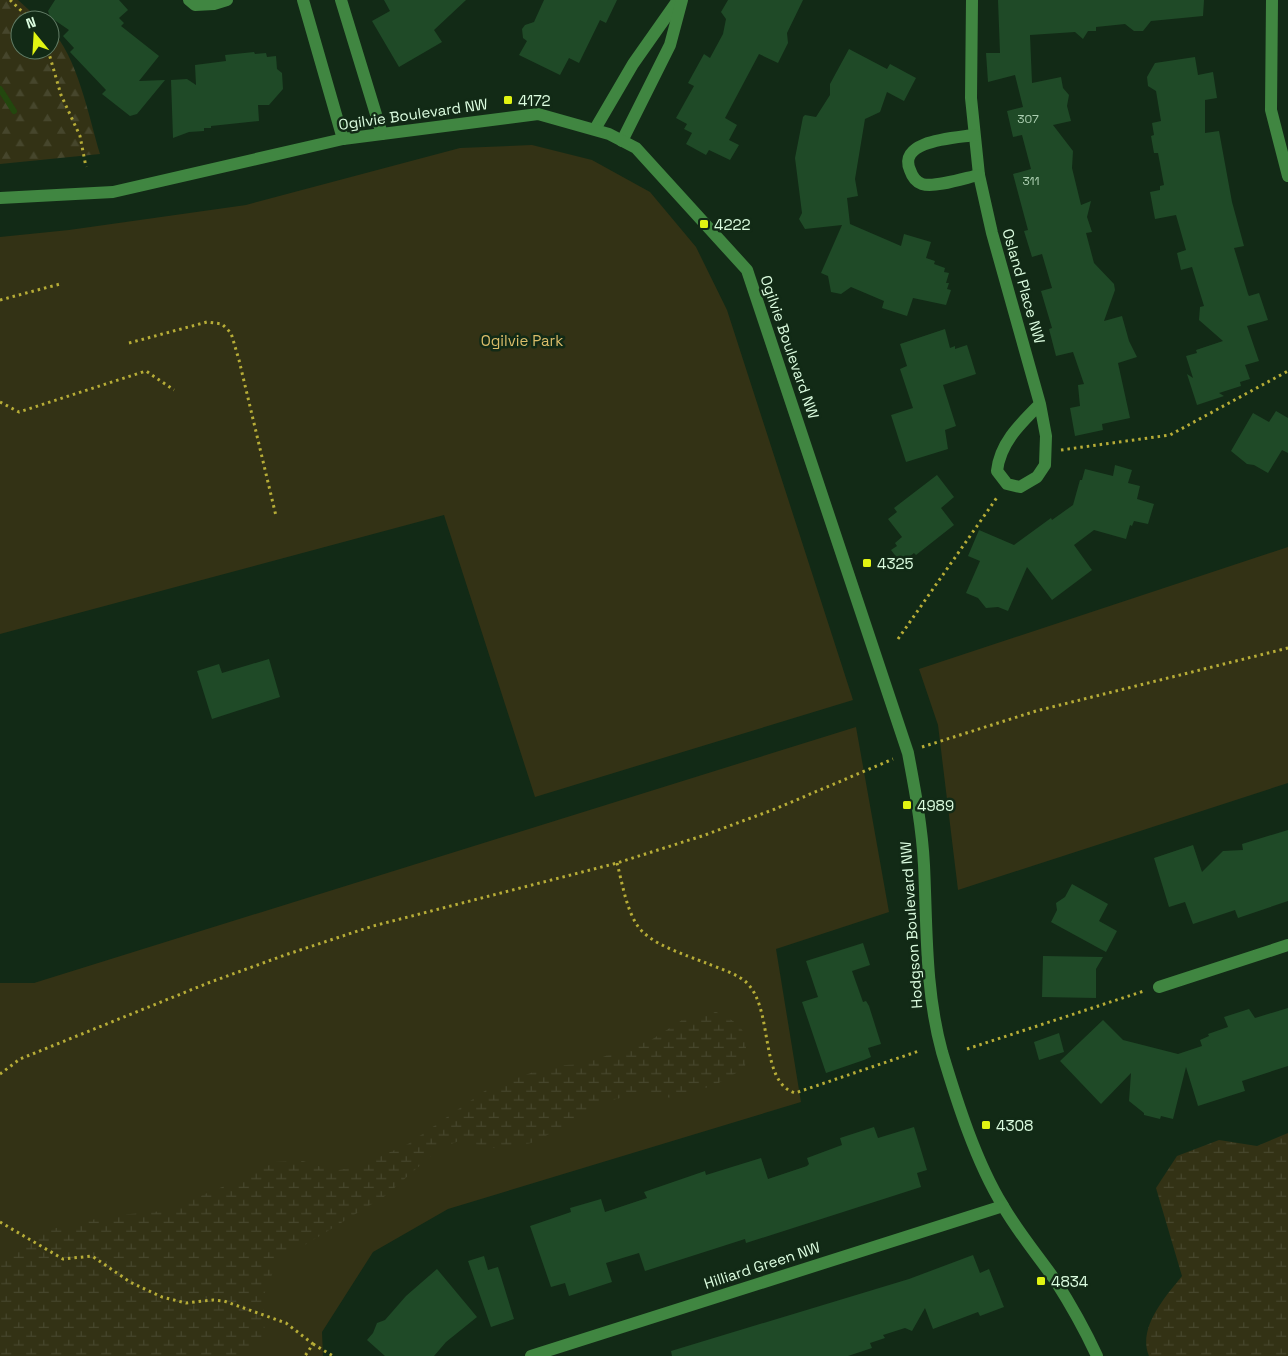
<svg xmlns="http://www.w3.org/2000/svg" width="1288" height="1356" viewBox="0 0 1288 1356" font-family="'Space Grotesk',sans-serif">
<style>
.green{fill:#333215}
.forest{fill:url(#forest-firs)}
.wetland{fill:url(#wetland-marsh)}
.lines{fill:none;stroke-linecap:round;stroke-linejoin:round}
.stream{stroke:#23470e;stroke-width:6}
.building{fill:#1f4a27}
.path{stroke:#b7ad37;stroke-width:3;stroke-dasharray:2.5 4;stroke-linecap:butt}
.minor{stroke:#408641;stroke-width:12}
.poi-dot{fill:#e1f412;stroke:#122a16;stroke-width:2}
.labels{text-anchor:middle;dominant-baseline:central;stroke-width:5;stroke-linejoin:round;paint-order:stroke}
.number-label{font-size:12px;fill:#add0b2}
.poi-label{font-size:15px;fill:#dcfde0;stroke:#122a16;text-anchor:start}
.street-label{font-size:15px;fill:#dcfde0;stroke:#122a16}
.park-label{font-size:15px;fill:#dbbd6a;stroke:#122a16}
</style>
<defs>
<pattern id="forest-firs" width="22" height="20" patternUnits="userSpaceOnUse" patternTransform="scale(1.25)"><rect width="22" height="20" fill="#333215"/><path d="M5 1l3.5 6h-7zM16 11l3.5 6h-7z" fill="#46462c"/></pattern>
<pattern id="wetland-marsh" width="20" height="14" patternUnits="userSpaceOnUse" patternTransform="scale(1.25)"><rect width="20" height="14" fill="#333215"/><path d="M1 5h8M5 5V1M11 12h8M15 12V8" fill="none" stroke="#46462c"/></pattern>
</defs>
<rect width="100%" height="100%" fill="#122a16"/>
<!-- green -->
<g class="green">
<path d="M 532,145 L 592,160 L 650,192 L 696,247 L 727,310 L 853,700 L 535,797 L 444,515 L 0,634 L 0,237 L 69,230 L 246,205 L 460,148 Z"/>
<path d="M 1288,547 L 1288,783 L 958,890 L 938,725 L 919,669 Z"/>
<path d="M 856,727 L 889,912 L 776,949 L 801,1102 L 448,1209 L 373,1252 L 322,1332 L 323,1356 L 0,1356 L 0,983 L 34,983 Z"/>
</g>
<!-- forest -->
<path class="forest" d="M 0,0 L 18,0 L 40,20 L 20,20 L 20,50 L 50,50 L 50,29 C 77,54 89,118 100,154 L 0,164 Z"/>
<!-- wetland -->
<g class="wetland">
<path d="M 716,1012 C 749,1027 747,1034 745,1068 L 715,1085 L 672,1098 L 638,1093 L 591,1106 L 570,1124 L 531,1143 L 499,1149 L 459,1141 L 440,1148 L 385,1196 L 277,1262 L 263,1297 L 265,1340 L 245,1356 L 0,1356 L 0,1256 L 23,1250 L 36,1236 L 52,1229 L 109,1216 L 163,1211 L 242,1179 L 275,1162 L 303,1161 L 333,1171 L 357,1167 L 408,1144 L 489,1088 L 550,1066 L 583,1064 L 651,1040 L 687,1017 Z"/>
<path d="M 1288,1133 L 1288,1356 L 1149,1356 C 1137,1328 1166,1296 1182,1276 L 1156,1188 L 1177,1156 L 1219,1140 L 1257,1146 Z"/>
</g>
<g class="lines">
<!-- stream -->
<path class="stream" d="M 0,89 L 14,111"/>
</g>
<!-- building -->
<g class="building">
<path d="M 55,0 L 119,0 L 128,10 L 119,18 L 124,23 L 121,26 L 159,56 L 139,81 L 165,80 L 137,114 L 130,116 L 102,94 L 106,90 L 70,52 L 74,48 L 63,36 L 69,30 L 50,17 L 48,11 Z"/>
<path d="M 384,0 L 466,0 L 434,30 L 442,42 L 399,67 L 372,21 L 390,11 Z"/>
<path d="M 544,0 L 617,0 L 606,23 L 600,20 L 579,63 L 569,58 L 560,75 L 519,55 L 527,41 L 523,38 L 522,29 L 525,25 L 534,22 Z"/>
<path d="M 728,0 L 803,0 L 787,33 L 788,43 L 778,63 L 759,54 L 725,118 L 737,125 L 729,140 L 739,145 L 730,160 L 709,150 L 706,155 L 686,144 L 692,133 L 684,129 L 687,124 L 676,118 L 694,86 L 688,83 L 704,54 L 710,58 L 723,34 L 726,19 L 721,12 Z"/>
<path d="M 998,0 L 1204,0 L 1203,16 L 1151,21 L 1143,31 L 1134,31 L 1125,24 L 1096,27 L 1096,31 L 1088,31 L 1083,39 L 1075,32 L 1030,35 L 1032,83 L 1061,77 L 1063,88 L 1069,95 L 1067,106 L 1071,121 L 1053,125 L 1073,151 L 1072,168 L 1081,205 L 1091,201 L 1087,217 L 1092,232 L 1086,233 L 1094,263 L 1114,284 L 1115,290 L 1104,321 L 1122,316 L 1129,341 L 1137,357 L 1118,363 L 1130,418 L 1102,424 L 1103,430 L 1075,436 L 1070,408 L 1080,406 L 1078,385 L 1084,384 L 1073,352 L 1056,356 L 1049,329 L 1052,328 L 1041,291 L 1052,288 L 1042,254 L 1032,257 L 1024,231 L 1028,230 L 1013,174 L 1031,169 L 1022,135 L 1013,137 L 1007,111 L 1023,107 L 1015,75 L 988,82 L 986,53 L 1000,53 Z"/>
<path d="M 849,49 L 887,69 L 890,64 L 916,78 L 904,101 L 887,92 L 880,112 L 865,119 L 855,179 L 858,196 L 847,198 L 850,224 L 901,246 L 904,234 L 931,242 L 926,258 L 935,261 L 934,264 L 945,268 L 944,272 L 949,273 L 946,283 L 949,283 L 947,289 L 951,290 L 946,305 L 913,298 L 907,316 L 882,308 L 884,301 L 851,287 L 841,294 L 831,292 L 828,276 L 821,273 L 842,225 L 805,229 L 799,219 L 802,213 L 795,158 L 803,117 L 805,115 L 816,117 L 830,95 L 830,84 Z"/>
<path d="M 254,52 L 255,54 L 266,53 L 267,57 L 276,56 L 277,69 L 282,73 L 283,89 L 269,105 L 258,105 L 259,121 L 211,126 L 211,128 L 204,128 L 204,131 L 189,132 L 173,138 L 171,80 L 187,79 L 196,85 L 195,65 L 226,61 L 225,55 Z"/>
<path d="M 1195,57 L 1198,75 L 1213,72 L 1217,98 L 1205,100 L 1205,133 L 1219,131 L 1232,202 L 1244,246 L 1234,248 L 1248,294 L 1249,296 L 1259,293 L 1268,320 L 1247,326 L 1259,361 L 1245,365 L 1250,379 L 1240,382 L 1241,386 L 1219,393 L 1224,396 L 1197,405 L 1187,374 L 1193,378 L 1186,356 L 1197,353 L 1196,350 L 1223,341 L 1199,320 L 1200,307 L 1204,306 L 1192,267 L 1181,270 L 1177,253 L 1186,250 L 1176,215 L 1155,219 L 1150,192 L 1160,190 L 1160,186 L 1164,185 L 1158,153 L 1154,153 L 1151,136 L 1154,135 L 1152,123 L 1161,121 L 1156,91 L 1148,86 L 1147,77 L 1155,63 Z"/>
<path d="M 945,329 L 950,348 L 955,346 L 955,349 L 967,345 L 976,374 L 943,385 L 956,426 L 945,430 L 948,449 L 906,462 L 891,415 L 913,408 L 900,369 L 907,366 L 900,344 Z"/>
<path d="M 1276,411 L 1288,418 L 1288,453 L 1282,450 L 1268,473 L 1254,465 L 1247,464 L 1231,451 L 1253,413 L 1269,422 Z"/>
<path d="M 1115,465 L 1132,470 L 1128,483 L 1140,486 L 1137,499 L 1154,504 L 1148,524 L 1134,521 L 1132,526 L 1130,525 L 1126,539 L 1094,530 L 1074,545 L 1092,570 L 1052,600 L 1027,567 L 1008,611 L 998,607 L 986,608 L 978,598 L 966,593 L 980,561 L 968,556 L 979,530 L 1014,545 L 1051,518 L 1052,520 L 1073,505 L 1080,480 L 1082,480 L 1085,469 L 1113,476 Z"/>
<path d="M 937,475 L 954,497 L 941,508 L 954,525 L 916,555 L 914,553 L 901,563 L 891,550 L 897,546 L 895,543 L 902,537 L 888,519 L 897,512 L 894,508 Z"/>
<path d="M 269,659 L 280,697 L 212,719 L 197,671 L 219,664 L 222,673 Z"/>
<path d="M 1288,830 L 1288,901 L 1238,918 L 1235,910 L 1193,924 L 1185,902 L 1169,907 L 1154,858 L 1193,845 L 1202,872 L 1223,851 L 1243,850 L 1242,844 Z"/>
<path d="M 1072,884 L 1108,904 L 1099,921 L 1117,931 L 1106,952 L 1051,922 L 1057,910 L 1056,903 L 1065,897 Z"/>
<path d="M 863,943 L 870,965 L 852,971 L 863,1002 L 866,1001 L 869,1006 L 881,1044 L 868,1048 L 871,1057 L 864,1060 L 826,1073 L 802,1002 L 818,997 L 806,961 Z"/>
<path d="M 1043,956 L 1103,957 L 1096,969 L 1096,998 L 1042,997 Z"/>
<path d="M 1288,1008 L 1288,1066 L 1242,1081 L 1245,1091 L 1198,1106 L 1186,1067 L 1173,1119 L 1161,1116 L 1160,1119 L 1144,1115 L 1144,1113 L 1129,1101 L 1131,1073 L 1101,1104 L 1060,1061 L 1103,1020 L 1123,1040 L 1178,1054 L 1202,1046 L 1200,1040 L 1209,1036 L 1208,1034 L 1228,1027 L 1224,1017 L 1249,1009 L 1255,1018 Z"/>
<path d="M 1059,1033 L 1064,1052 L 1039,1060 L 1034,1042 Z"/>
<path d="M 874,1127 L 878,1138 L 914,1127 L 927,1170 L 917,1173 L 921,1187 L 746,1243 L 745,1239 L 645,1271 L 639,1253 L 606,1263 L 612,1282 L 569,1296 L 565,1283 L 551,1287 L 530,1226 L 571,1212 L 570,1208 L 601,1199 L 605,1212 L 647,1198 L 644,1192 L 705,1171 L 706,1175 L 761,1158 L 768,1179 L 807,1166 L 809,1164 L 807,1158 L 842,1145 L 840,1138 Z"/>
<path d="M 973,1255 L 980,1273 L 989,1269 L 1004,1307 L 980,1316 L 978,1312 L 933,1329 L 925,1308 L 912,1331 L 905,1328 L 883,1335 L 885,1338 L 870,1343 L 872,1348 L 848,1356 L 672,1356 L 671,1351 L 909,1279 Z"/>
<path d="M 484,1256 L 488,1270 L 498,1267 L 514,1319 L 491,1327 L 468,1261 Z"/>
<path d="M 437,1269 L 477,1317 L 446,1342 L 434,1356 L 385,1356 L 367,1340 L 373,1333 L 377,1323 L 385,1320 L 406,1296 Z"/>
</g>
<g class="lines">
<!-- path -->
<g class="path">
<path d="M 10,0 L 31,20"/>
<path d="M 48,50 L 61,95 L 80,136 L 86,167"/>
<path d="M 0,300 L 60,284"/>
<path d="M 129,343 L 207,322 L 222,324 L 231,333 L 239,360 L 276,516"/>
<path d="M 0,402 L 19,412 L 146,371 L 174,390"/>
<path d="M 1061,450 L 1170,435 L 1288,371"/>
<path d="M 898,639 L 998,496"/>
<path d="M 922,747 L 1036,711 L 1288,648"/>
<path d="M 617,863 C 622,882 626,908 637,925 C 649,944 686,955 706,963 C 718,968 738,974 747,983 C 774,1010 759,1082 795,1093 L 919,1051"/>
<path d="M 967,1049 L 1144,991"/>
<path d="M 0,1074 L 20,1059 L 208,983 L 285,955 L 373,926 L 617,863 L 705,835 L 775,809 L 893,759"/>
<path d="M 0,1222 L 63,1259 L 92,1256 L 130,1282 L 162,1297 L 186,1303 L 213,1300 L 224,1301 L 286,1323 L 313,1344 L 305,1356"/>
<path d="M 313,1344 L 333,1356"/>
</g>
<!-- minor -->
<g class="minor">
<path d="M 189,0 L 195,5 L 214,4 L 227,0"/>
<path d="M 303,0 L 343,139"/>
<path d="M 341,0 L 382,134"/>
<path d="M 972,0 L 971,98 L 979,175 L 992,233 L 1040,404 L 1046,436 L 1045,465 L 1037,477 L 1020,487 L 1007,484 L 997,471 C 1000,443 1020,424 1040,404"/>
<path d="M 1272,0 L 1271,110 L 1288,176"/>
<path d="M 595,129 L 633,64 L 678,0"/>
<path d="M 974,135 C 956,138 897,140 910,170 C 912,176 916,182 922,184 C 935,188 965,178 979,175"/>
<path d="M 622,141 L 670,45 L 682,0"/>
<path d="M 0,198 L 113,192 L 343,139 L 538,114 L 609,134 L 636,148 L 747,270 L 908,753 C 915,790 922,827 924,865 C 927,928 925,990 942,1052 C 957,1102 976,1162 1003,1206 C 1018,1232 1038,1256 1055,1280 C 1071,1305 1085,1330 1097,1356"/>
<path d="M 1159,987 L 1288,945"/>
<path d="M 531,1356 L 1003,1206"/>
</g>
</g>
<!-- markers -->
<g class="poi-dot">
<rect x="503" y="95" width="10" height="10" rx="2.5"/>
<rect x="699" y="219" width="10" height="10" rx="2.5"/>
<rect x="862" y="558" width="10" height="10" rx="2.5"/>
<rect x="902" y="800" width="10" height="10" rx="2.5"/>
<rect x="981" y="1120" width="10" height="10" rx="2.5"/>
<rect x="1036" y="1276" width="10" height="10" rx="2.5"/>
</g>
<g class="labels">
<!-- number labels -->
<g class="number-label">
<text x="1028" y="119">307</text>
<text x="1031" y="181">311</text>
</g>
<!-- poi labels -->
<g class="poi-label">
<text x="518" y="100">4172</text>
<text x="714" y="224">4222</text>
<text x="877" y="563">4325</text>
<text x="917" y="805">4989</text>
<text x="996" y="1125">4308</text>
<text x="1051" y="1281">4834</text>
</g>
<!-- street labels -->
<g class="street-label">
<text transform="translate(413 114) rotate(-8)">Ogilvie Boulevard NW</text>
<text transform="translate(1024 286) rotate(74)">Osland Place NW</text>
<text transform="translate(790 347) rotate(71)">Ogilvie Boulevard NW</text>
<text transform="translate(911 925) rotate(-94)">Hodgson Boulevard NW</text>
<text transform="translate(762 1265) rotate(-18)">Hilliard Green NW</text>
</g>
<!-- park labels -->
<g class="park-label">
<text x="522" y="340">Ogilvie Park</text>
</g>
</g>
<!-- north arrow -->
<g transform="translate(35 35) rotate(342)"><circle r="24" fill="#122a16" stroke="#637e67"/>
<path d="M0-4L9 19L0 12L-9 19Z" fill="#e1f412"/>
<text y="-8" font-size="14" font-weight="bold" text-anchor="middle" fill="#dcfde0">N</text>
</g>
</svg>
